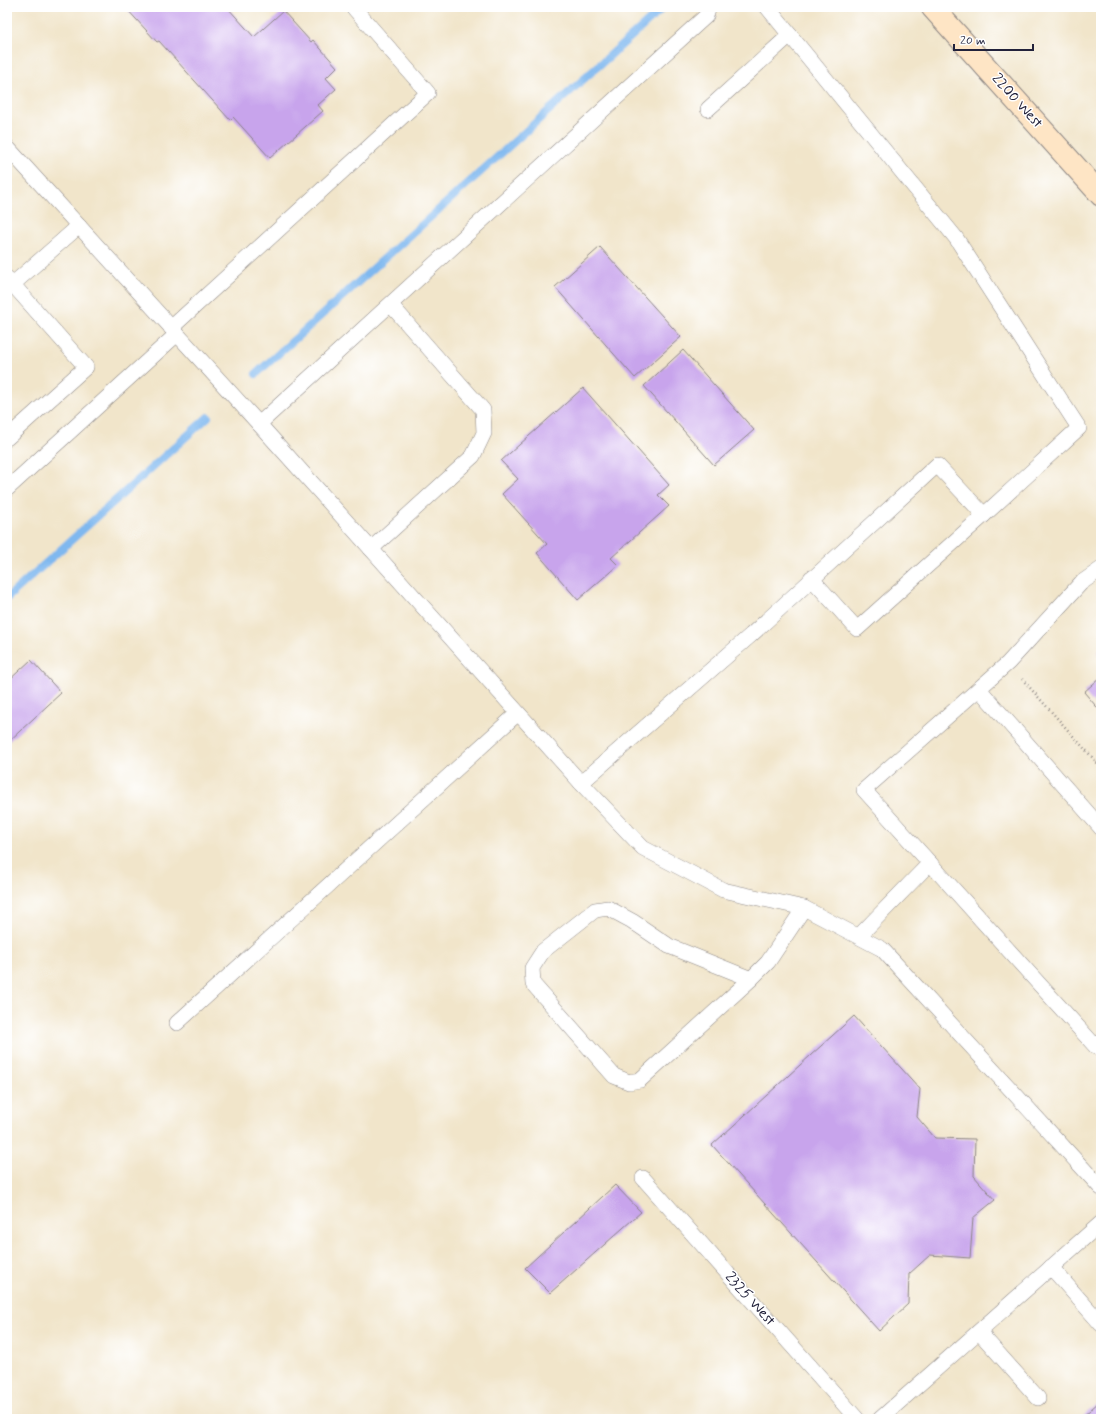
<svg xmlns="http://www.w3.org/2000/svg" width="1108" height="1426" viewBox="0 0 1108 1426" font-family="Mynerve,sans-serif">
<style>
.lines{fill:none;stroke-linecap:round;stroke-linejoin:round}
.stream{stroke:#7fb8ef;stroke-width:8}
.building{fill:#c8a4ec}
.lane-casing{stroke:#8a8482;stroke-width:16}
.secondary-casing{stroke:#8a8482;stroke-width:24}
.path{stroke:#8a8482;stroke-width:2.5;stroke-dasharray:1 3;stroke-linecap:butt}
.lane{stroke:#fff;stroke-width:15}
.secondary{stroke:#fee5c5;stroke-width:22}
.labels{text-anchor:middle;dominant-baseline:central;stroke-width:3;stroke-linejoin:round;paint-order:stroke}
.street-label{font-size:15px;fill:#22223b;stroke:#fff}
</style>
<rect width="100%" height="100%" fill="#fff"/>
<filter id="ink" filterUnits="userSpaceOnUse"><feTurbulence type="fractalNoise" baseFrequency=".025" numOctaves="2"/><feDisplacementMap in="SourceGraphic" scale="8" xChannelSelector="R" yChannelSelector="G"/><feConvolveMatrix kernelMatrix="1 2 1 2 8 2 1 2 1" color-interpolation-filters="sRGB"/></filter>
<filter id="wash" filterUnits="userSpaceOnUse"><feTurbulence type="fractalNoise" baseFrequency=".012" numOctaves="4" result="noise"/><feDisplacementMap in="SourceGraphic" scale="16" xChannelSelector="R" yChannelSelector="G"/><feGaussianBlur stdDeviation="0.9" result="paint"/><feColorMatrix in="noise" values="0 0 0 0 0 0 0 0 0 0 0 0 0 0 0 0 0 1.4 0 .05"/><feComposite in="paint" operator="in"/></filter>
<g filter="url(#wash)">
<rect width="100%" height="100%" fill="#f1e5ca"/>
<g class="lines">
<!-- stream -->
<g class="stream">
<path d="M 256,374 L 664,7"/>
<path d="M 7,598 L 208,417"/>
</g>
</g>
<g id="blocks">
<!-- building -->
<g class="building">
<path d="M 125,7 L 227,7 L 254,37 L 283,11 L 311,42 L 313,40 L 337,67 L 326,78 L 336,89 L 318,105 L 323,111 L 270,158 L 233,117 L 230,120 L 159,41 L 157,42 Z"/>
<path d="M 600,247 L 681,337 L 635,378 L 555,287 Z"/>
<path d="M 683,350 L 754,430 L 714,465 L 644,386 Z"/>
<path d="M 583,388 L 669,485 L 658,495 L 669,506 L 611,558 L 618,565 L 578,600 L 537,553 L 547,544 L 502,494 L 518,479 L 501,461 Z"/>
<path d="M 1101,649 L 1101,657 L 1097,652 Z"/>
<path d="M 31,660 L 61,693 L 7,743 L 7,682 Z"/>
<path d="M 1101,677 L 1101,712 L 1084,692 Z"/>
<path d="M 854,1016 L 920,1089 L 917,1117 L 935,1138 L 975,1139 L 974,1176 L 995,1200 L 973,1218 L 970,1258 L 930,1255 L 909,1274 L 908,1304 L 879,1331 L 712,1145 Z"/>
<path d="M 615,1185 L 641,1212 L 550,1293 L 525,1268 Z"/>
<path d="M 1100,1401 L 1101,1419 L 1080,1419 Z"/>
</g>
</g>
</g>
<g filter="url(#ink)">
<use href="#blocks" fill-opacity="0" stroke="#8a8482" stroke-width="1"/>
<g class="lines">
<!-- lane casing -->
<g class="lane-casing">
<g id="lane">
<path d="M 708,109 L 790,35"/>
<path d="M 7,147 L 259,424 L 581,783 L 643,848 L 723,890 L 804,908 L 882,949 L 1101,1188"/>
<path d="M 7,278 L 86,367 L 7,438"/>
<path d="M 13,284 L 79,226"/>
<path d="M 171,328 L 428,93 L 353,7"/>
<path d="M 259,424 L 706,16 L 709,7"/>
<path d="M 7,489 L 177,334"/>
<path d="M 371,549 L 473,456 L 484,433 L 483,410 L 391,305"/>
<path d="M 1101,569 L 1081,583 L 1008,663 L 864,790 L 1096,1047 L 1101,1042"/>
<path d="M 811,578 L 857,629 L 984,515"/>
<path d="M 979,689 L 1101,828"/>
<path d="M 581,783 L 751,635 L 937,465 L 984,515 L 1079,428 L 956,238 L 767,7"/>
<path d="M 859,936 L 930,863"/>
<path d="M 751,979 L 669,946 L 632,921 L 608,908 L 595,910 L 543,951 L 532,968 L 533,984 L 614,1076 L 629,1082 L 640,1080 L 751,979 L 768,962 L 804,908"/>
<path d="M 177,1023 L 518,713"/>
<path d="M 643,1178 L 857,1419"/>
<path d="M 1051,1267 L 1101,1324"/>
<path d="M 979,1332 L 1038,1398"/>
<path d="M 880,1419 L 1101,1223"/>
</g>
</g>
<!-- secondary casing -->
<g class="secondary-casing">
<path id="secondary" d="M 932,7 L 1101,195"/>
</g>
<!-- path -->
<path class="path" d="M 1022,679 L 1101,767"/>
<!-- lane -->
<use href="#lane" class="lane"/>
<!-- secondary -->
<use href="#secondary" class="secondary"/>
</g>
</g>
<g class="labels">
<!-- street labels -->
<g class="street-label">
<text transform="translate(1017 101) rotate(48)">2200 West</text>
<text transform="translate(750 1299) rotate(48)">2325 West</text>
</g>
</g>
<!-- margin -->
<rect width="1108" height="1426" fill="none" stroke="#fff" stroke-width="24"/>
<!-- scale -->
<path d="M954 44v6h79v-6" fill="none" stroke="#22223b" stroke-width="2"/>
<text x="960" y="44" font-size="12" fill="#22223b" stroke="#ffffff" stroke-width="3" paint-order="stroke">20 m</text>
</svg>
